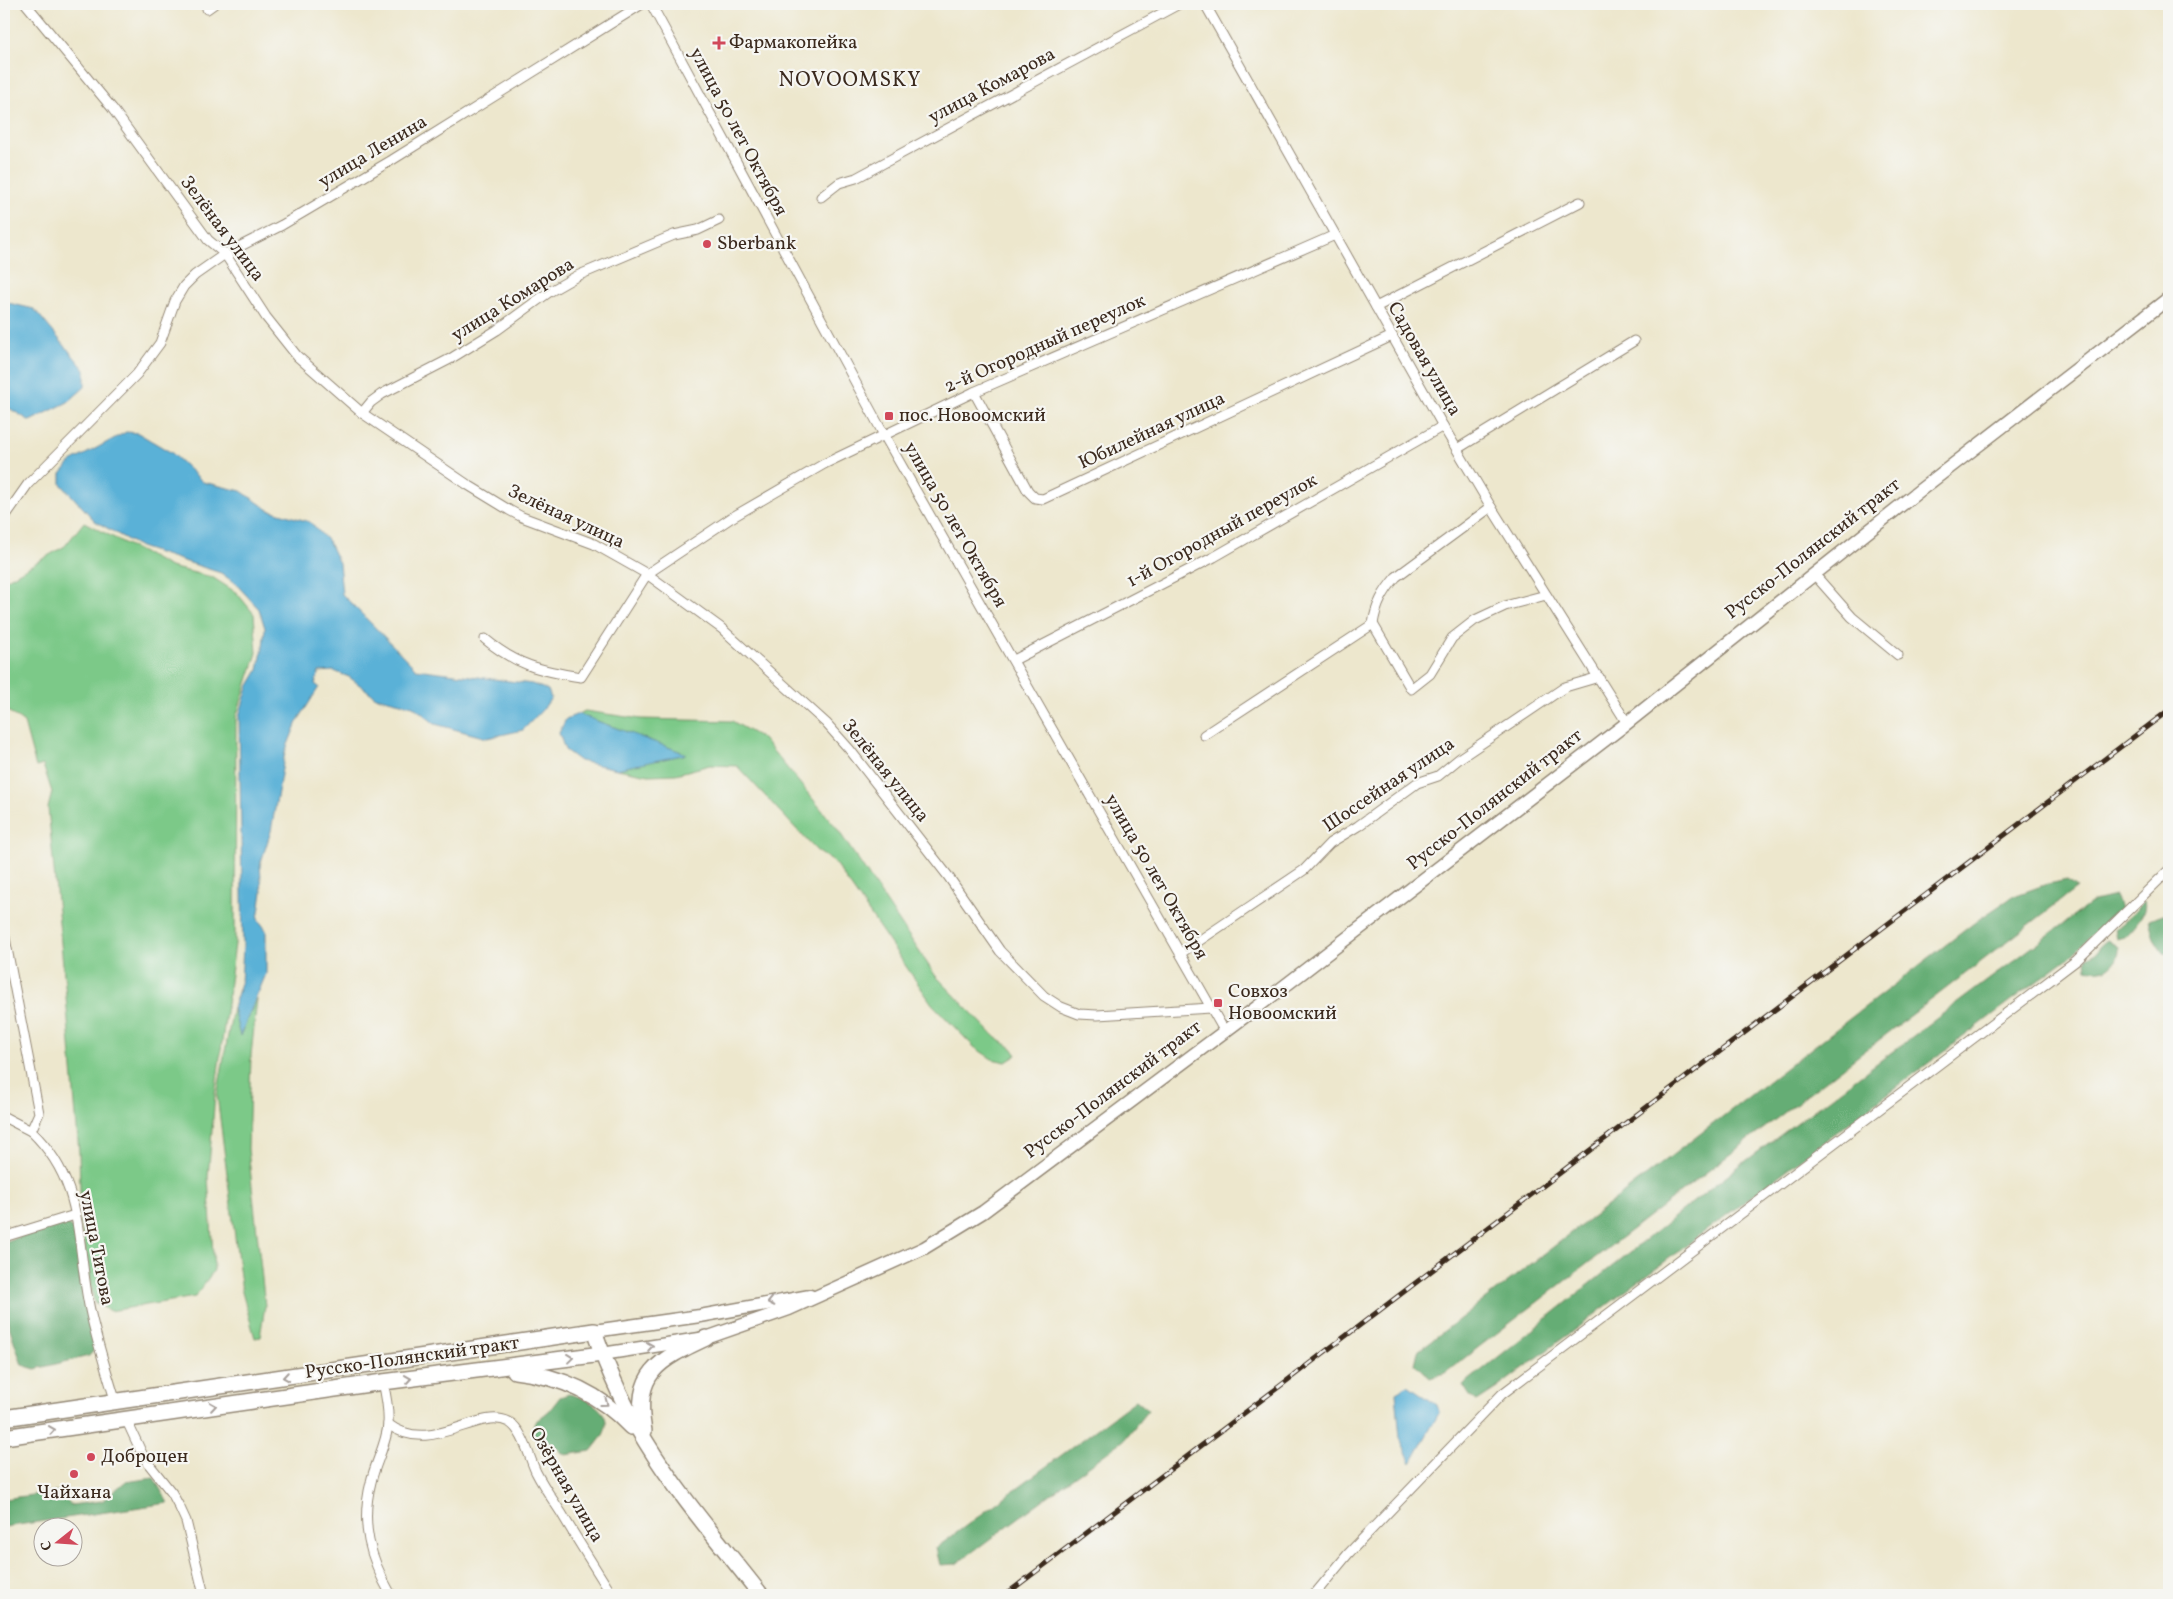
<svg xmlns="http://www.w3.org/2000/svg" width="2173" height="1599" viewBox="0 0 2173 1599" font-family="Vollkorn,serif">
<style>
.green{fill:#7cc988;stroke:#5c7a53}
.forest{fill:#65ad74;stroke:#506c49}
.water{fill:#5ab1d7;stroke:#4a6e7a}
.lines{fill:none;stroke-linecap:round;stroke-linejoin:round}
.minor-casing{stroke:#948876;stroke-width:11}
.secondary-casing{stroke:#948876;stroke-width:15}
.primary-casing{stroke:#948876;stroke-width:18}
.minor{stroke:#fff;stroke-width:9}
.secondary{stroke:#fff;stroke-width:12}
.primary{stroke:#fff;stroke-width:15}
.rail-casing{stroke:#3b2a1e;stroke-width:5}
.rail{stroke:#f6f6f2;stroke-width:3;stroke-dasharray:9;stroke-linecap:butt}
.oneway{stroke:#a79f9a}
.poi-dot{fill:#d1495b;stroke:#f6f6f2;stroke-width:2}
.labels{text-anchor:middle;dominant-baseline:central;stroke-width:4.5;stroke-linejoin:round;paint-order:stroke}
.poi-label{font-size:19px;fill:#3b2a1e;stroke:#f6f6f2;text-anchor:start}
.street-label{font-size:19px;fill:#3b2a1e;stroke:#f6f6f2}
.quarter-label{font-size:21px;letter-spacing:1px;fill:#3b2a1e;stroke:#f6f6f2}
</style>
<rect width="100%" height="100%" fill="#f6f6f2"/>
<filter id="ink" filterUnits="userSpaceOnUse"><feTurbulence type="fractalNoise" baseFrequency=".02" numOctaves="2"/><feDisplacementMap in="SourceGraphic" scale="10" xChannelSelector="R" yChannelSelector="G"/><feConvolveMatrix kernelMatrix="1 2 1 2 8 2 1 2 1" color-interpolation-filters="sRGB"/></filter>
<filter id="wash" filterUnits="userSpaceOnUse"><feTurbulence type="fractalNoise" baseFrequency=".0096" numOctaves="4" result="noise"/><feDisplacementMap in="SourceGraphic" scale="20" xChannelSelector="R" yChannelSelector="G"/><feGaussianBlur stdDeviation="1.12" result="paint"/><feColorMatrix in="noise" values="0 0 0 0 0 0 0 0 0 0 0 0 0 0 0 0 0 1.4 0 .05"/><feComposite in="paint" operator="in"/></filter>
<g filter="url(#wash)">
<rect width="100%" height="100%" fill="#ede7cd"/>
<!-- green -->
<g class="green">
<path d="M 84,522 L 170,567 L 212,577 L 237,593 L 254,614 L 257,653 L 236,717 L 235,944 L 215,1095 L 208,1177 L 214,1270 L 195,1297 L 110,1311 L 94,1302 L 81,1224 L 79,1153 L 65,985 L 48,808 L 52,792 L 43,765 L 36,767 L 24,723 L 8,711 L 4,704 L 4,581 L 65,546 Z"/>
<path d="M 585,711 L 641,719 L 732,721 L 763,739 L 836,827 L 935,975 L 996,1038 L 1012,1048 L 1017,1055 L 1006,1062 L 992,1059 L 974,1047 L 932,1004 L 834,862 L 817,851 L 737,766 L 710,765 L 676,774 L 649,775 L 617,769 L 686,754 L 578,714 Z"/>
<path d="M 257,999 L 251,1055 L 248,1149 L 265,1306 L 260,1337 L 255,1338 L 242,1292 L 217,1095 L 233,1008 L 240,1035 Z"/>
</g>
<!-- forest -->
<g class="forest">
<path d="M 2067,880 L 2077,888 L 1445,1373 L 1430,1378 L 1415,1364 L 1418,1351 L 1978,920 L 2014,896 L 2044,885 Z"/>
<path d="M 2115,896 L 2120,908 L 2072,955 L 1497,1388 L 1477,1401 L 1470,1396 L 1463,1385 L 1727,1175 L 2094,901 Z"/>
<path d="M 2144,901 C 2148,914 2133,926 2125,937 L 2117,939 L 2115,929 L 2136,911 Z"/>
<path d="M 2169,912 L 2169,954 L 2163,953 L 2154,939 L 2149,919 Z"/>
<path d="M 2107,940 L 2118,947 C 2119,965 2104,974 2087,969 L 2086,959 L 2097,952 L 2100,946 Z"/>
<path d="M 67,1224 L 74,1230 L 97,1347 L 89,1356 L 35,1369 L 22,1365 L 4,1311 L 4,1242 L 54,1225 Z"/>
<path d="M 569,1394 C 586,1398 616,1411 603,1435 C 600,1440 595,1446 591,1451 L 565,1455 C 555,1448 553,1438 539,1442 L 531,1434 L 535,1422 L 549,1411 L 560,1397 Z"/>
<path d="M 1136,1400 L 1148,1410 L 1124,1440 L 956,1564 L 940,1565 L 936,1548 Z"/>
<path d="M 154,1478 L 168,1503 L 4,1527 L 4,1499 L 60,1491 L 71,1505 L 102,1501 L 125,1482 Z"/>
</g>
<!-- water -->
<g class="water">
<path d="M 4,302 L 34,309 L 85,370 L 85,387 L 68,402 L 30,421 L 4,405 Z"/>
<path d="M 126,432 L 138,433 L 172,453 L 203,482 L 241,491 L 269,510 L 310,522 L 328,541 L 339,563 L 342,594 L 416,669 L 532,684 L 548,690 L 551,698 L 544,708 L 523,730 L 487,738 L 435,724 L 413,706 L 376,697 L 349,677 L 334,671 L 319,672 L 315,684 L 319,687 L 297,722 L 285,752 L 271,831 L 260,865 L 262,892 L 258,919 L 266,930 L 266,974 L 240,1036 L 233,1008 L 241,983 L 243,947 L 239,716 L 248,687 L 258,670 L 263,647 L 265,628 L 259,609 L 236,584 L 221,573 L 140,547 L 95,521 L 61,484 L 61,474 L 71,462 Z"/>
<path d="M 578,714 L 687,754 L 617,769 L 580,761 L 565,750 L 559,733 L 566,719 Z"/>
<path d="M 1408,1385 L 1437,1405 L 1439,1413 L 1411,1463 L 1400,1438 L 1396,1392 Z"/>
</g>
</g>
<g filter="url(#ink)">
<g class="lines">
<!-- minor casing -->
<g class="minor-casing">
<g id="minor">
<path d="M 26,4 L 112,108 L 208,240 L 225,254 L 266,317 L 297,356 L 362,413 L 468,485 L 509,510 L 522,517 L 594,544 L 647,574 L 721,628 L 826,723 L 850,750 L 948,876 L 1000,951 L 1044,996 L 1061,1007 L 1079,1014 L 1097,1015 L 1211,1008"/>
<path d="M 651,4 L 884,435 L 1225,1032"/>
<path d="M 1205,4 L 1443,426 L 1491,507 L 1627,723"/>
<path d="M 207,9 L 214,4"/>
<path d="M 821,197 L 839,183 L 856,178 L 1179,4"/>
<path d="M 1376,307 L 1580,202"/>
<path d="M 974,392 L 1028,491 L 1035,498 L 1043,499 L 1392,336"/>
<path d="M 362,413 L 371,402 L 382,394 L 450,359 L 497,330 L 549,292 L 577,276 L 674,235 L 698,230 L 719,220"/>
<path d="M 1457,449 L 1634,341"/>
<path d="M 4,518 L 28,484 L 137,374 L 160,343 L 175,301 L 184,286 L 195,275 L 225,254 L 282,225 L 392,160 L 642,4"/>
<path d="M 1814,574 L 1852,617 L 1898,655"/>
<path d="M 1373,624 L 1411,689 L 1430,674 L 1452,638 L 1475,620 L 1505,606 L 1546,595"/>
<path d="M 485,639 C 516,665 541,671 581,677 L 647,574 L 731,518 L 824,464 L 974,392 L 1335,235"/>
<path d="M 1014,660 L 1214,557 L 1443,426"/>
<path d="M 1204,735 L 1373,624 C 1376,605 1383,592 1396,577 L 1491,507"/>
<path d="M 4,933 L 39,1113 L 31,1131 C 83,1181 76,1234 88,1300 C 94,1334 106,1369 116,1403"/>
<path d="M 1181,953 L 1304,870 L 1330,843 L 1358,826 L 1417,783 L 1438,776 L 1460,758 L 1565,687 L 1599,677"/>
<path d="M 4,1117 L 31,1131"/>
<path d="M 4,1237 L 75,1215"/>
<path d="M 383,1382 C 386,1395 389,1410 388,1424 C 387,1443 375,1463 371,1482 C 360,1525 370,1558 391,1595"/>
<path d="M 126,1419 L 144,1458 L 172,1493 L 180,1508 L 186,1521 L 204,1595"/>
<path d="M 388,1424 C 431,1457 478,1406 509,1422 C 523,1430 529,1457 536,1472 C 543,1486 553,1500 562,1514 C 578,1541 595,1568 612,1595"/>
<path d="M 1314,1595 L 1348,1554 L 1502,1394 L 2077,960 L 2169,870"/>
</g>
</g>
<!-- secondary casing -->
<g class="secondary-casing">
<g id="secondary">
<path d="M 594,1331 L 700,1316 L 810,1296"/>
<path d="M 602,1354 L 706,1338 L 789,1309 L 924,1248 L 983,1212 L 1256,1008 L 1627,723 L 1919,491 L 2169,298"/>
</g>
</g>
<!-- primary casing -->
<g class="primary-casing">
<g id="primary">
<path d="M 515,1371 C 560,1376 599,1393 631,1427"/>
<path d="M 4,1418 L 594,1331 C 608,1370 624,1407 646,1442 C 679,1496 722,1545 761,1595"/>
<path d="M 644,1431 C 633,1372 659,1360 706,1338"/>
<path d="M 4,1437 L 383,1382 L 602,1354"/>
</g>
</g>
<!-- minor -->
<use href="#minor" class="minor"/>
<!-- secondary -->
<use href="#secondary" class="secondary"/>
<!-- primary -->
<use href="#primary" class="primary"/>
<!-- rail casing -->
<g class="rail-casing">
<path id="rail" d="M 1005,1595 L 2169,710"/>
</g>
<!-- rail -->
<use href="#rail" class="rail"/>
</g>
<!-- one-way arrows -->
<defs><path id="oneway-chevron" d="M-2-3.5L2.5 0L-2 3.5" fill="none" stroke-width="1.6" stroke-linecap="round" stroke-linejoin="round" transform="scale(1.25)"/></defs>
<g class="oneway">
<use href="#oneway-chevron" transform="translate(771 1302) rotate(168)"/>
<use href="#oneway-chevron" transform="translate(650 1346) rotate(-9)"/>
<use href="#oneway-chevron" transform="translate(570 1358) rotate(-7)"/>
<use href="#oneway-chevron" transform="translate(286 1377) rotate(171)"/>
<use href="#oneway-chevron" transform="translate(408 1379) rotate(-8)"/>
<use href="#oneway-chevron" transform="translate(605 1403) rotate(36)"/>
<use href="#oneway-chevron" transform="translate(213 1406) rotate(-8)"/>
<use href="#oneway-chevron" transform="translate(52 1430) rotate(-8)"/>
</g>
</g>
<!-- markers -->
<g class="poi-dot">
<path d="M716.5 35.5h5v5h5v5h-5v5h-5v-5h-5v-5h5z"/>
<circle cx="707" cy="244" r="5"/>
<rect x="884" y="411" width="10" height="10" rx="2.5"/>
<rect x="1213" y="998" width="10" height="10" rx="2.5"/>
<circle cx="91" cy="1457" r="5"/>
<circle cx="74" cy="1474" r="5"/>
</g>
<g class="labels">
<!-- poi labels -->
<g class="poi-label">
<text x="729" y="43">Фармакопейка</text>
<text x="717" y="244">Sberbank</text>
<text x="899" y="416">пос. Новоомский</text>
<text x="1228" y="992">Совхоз<tspan x="1228" dy="22">Новоомский</tspan></text>
<text x="101" y="1457">Доброцен</text>
<text x="74" y="1493" text-anchor="middle">Чайхана</text>
</g>
<!-- street labels -->
<g class="street-label">
<text transform="translate(992 86) rotate(-28)">улица Комарова</text>
<text transform="translate(738 132) rotate(62)">улица 50 лет Октября</text>
<text transform="translate(373 152) rotate(-31)">улица Ленина</text>
<text transform="translate(222 229) rotate(53)">Зелёная улица</text>
<text transform="translate(513 300) rotate(-32)">улица Комарова</text>
<text transform="translate(1045 344) rotate(-24)">2-й Огородный переулок</text>
<text transform="translate(1424 359) rotate(60)">Садовая улица</text>
<text transform="translate(1152 431) rotate(-25)">Юбилейная улица</text>
<text transform="translate(566 517) rotate(25)">Зелёная улица</text>
<text transform="translate(955 525) rotate(60)">улица 50 лет Октября</text>
<text transform="translate(1222 531) rotate(-29)">1-й Огородный переулок</text>
<text transform="translate(1813 549) rotate(-38)">Русско-Полянский тракт</text>
<text transform="translate(885 771) rotate(51)">Зелёная улица</text>
<text transform="translate(1389 785) rotate(-34)">Шоссейная улица</text>
<text transform="translate(1495 800) rotate(-38)">Русско-Полянский тракт</text>
<text transform="translate(1156 877) rotate(60)">улица 50 лет Октября</text>
<text transform="translate(1113 1090) rotate(-37)">Русско-Полянский тракт</text>
<text transform="translate(96 1248) rotate(79)">улица Титова</text>
<text transform="translate(412 1358) rotate(-8)">Русско-Полянский тракт</text>
<text transform="translate(566 1485) rotate(60)">Озёрная улица</text>
</g>
<!-- quarter labels -->
<g class="quarter-label">
<text x="850" y="80">NOVOOMSKY</text>
</g>
</g>
<!-- margin -->
<rect width="2173" height="1599" fill="none" stroke="#f6f6f2" stroke-width="20"/>
<!-- north arrow -->
<g transform="translate(58 1542) rotate(253)"><circle r="24" fill="#f6f6f2" stroke="#aba49d"/>
<path d="M0-4L9 19L0 12L-9 19Z" fill="#d1495b"/>
<text y="-8" font-size="14" font-weight="bold" text-anchor="middle" fill="#3b2a1e">С</text>
</g>
</svg>
